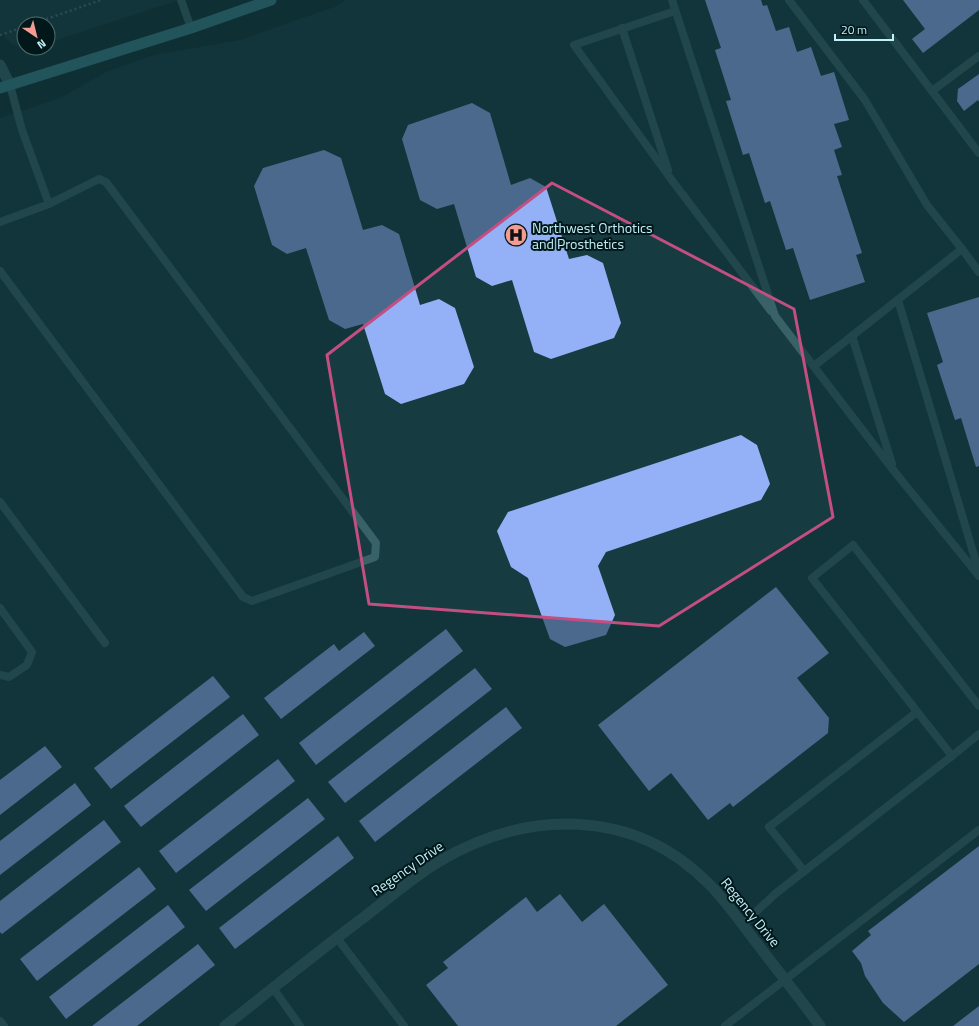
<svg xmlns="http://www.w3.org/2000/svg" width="979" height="1026" viewBox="0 0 979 1026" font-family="'Titillium Web',sans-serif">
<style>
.built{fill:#163c41}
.building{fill:#94b0f6}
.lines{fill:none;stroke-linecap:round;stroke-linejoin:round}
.path{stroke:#496e73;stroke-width:2.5;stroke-dasharray:2 3;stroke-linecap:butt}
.service{stroke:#386268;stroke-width:8}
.minor{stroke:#386268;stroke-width:11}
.secondary{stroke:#39808a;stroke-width:11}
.marked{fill:none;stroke:#c24e82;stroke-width:3;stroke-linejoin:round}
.labels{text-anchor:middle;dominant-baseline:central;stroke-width:4;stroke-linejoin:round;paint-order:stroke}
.poi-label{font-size:14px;fill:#c2f0f7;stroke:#02171a;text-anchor:start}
.street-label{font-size:14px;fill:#c2f0f7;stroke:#02171a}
</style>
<rect width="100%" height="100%" fill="#0f3034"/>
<!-- built -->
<g class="built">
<path d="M 0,0 L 179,0 L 48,43 L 48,24 L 24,24 L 24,48 L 32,48 L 23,48 L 12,44 L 0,32 Z"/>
<path d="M 346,0 L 979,0 L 979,1026 L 0,1026 L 0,118 L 60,98 L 106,72 L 154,55 L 240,40 L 337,6 Z"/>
</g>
<!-- building -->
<g class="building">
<path d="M 705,0 L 761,0 L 763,6 L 767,5 L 776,31 L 789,27 L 797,52 L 811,47 L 821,76 L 834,72 L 849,120 L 834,124 L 842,147 L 834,150 L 842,175 L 837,176 L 862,253 L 856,255 L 865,282 L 810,300 L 793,248 L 786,250 L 770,201 L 765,203 L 749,153 L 743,155 L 726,101 L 731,100 L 715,50 L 721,48 Z"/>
<path d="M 903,0 L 979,0 L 979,10 L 923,53 L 912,39 L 925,29 Z"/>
<path d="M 979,74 L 979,102 L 978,100 L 964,111 L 957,101 L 958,89 Z"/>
<path d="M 472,103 L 490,113 L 511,185 L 530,178 L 546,187 L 569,259 L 587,255 L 603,263 L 621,323 L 614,338 L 551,359 L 534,352 L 512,280 L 492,286 L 476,277 L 454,204 L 437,209 L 420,200 L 402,139 L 408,125 Z"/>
<path d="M 324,150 L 341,158 L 363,230 L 382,225 L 399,234 L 420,305 L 439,299 L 455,308 L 474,367 L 464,384 L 401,404 L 385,394 L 363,324 L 345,329 L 329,320 L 306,248 L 287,254 L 272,245 L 254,186 L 263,168 Z"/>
<path d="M 979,297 L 979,466 L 976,467 L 961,418 L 955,420 L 937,365 L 943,362 L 927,313 Z"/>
<path d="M 741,435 L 757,445 L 770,484 L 761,500 L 606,552 L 598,566 L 615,615 L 606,635 L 565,647 L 550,639 L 528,578 L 511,567 L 497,531 L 508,512 Z"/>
<path d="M 776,587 L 829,653 L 797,678 L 829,718 L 828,733 L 733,807 L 730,803 L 708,820 L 671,773 L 649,791 L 598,725 Z"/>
<path d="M 446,629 L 463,651 L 316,765 L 299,743 Z"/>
<path d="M 364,632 L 375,646 L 281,719 L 264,698 L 334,644 L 339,651 Z"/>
<path d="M 475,668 L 492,689 L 345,803 L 328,782 Z"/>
<path d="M 213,676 L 230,697 L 111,789 L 94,768 Z"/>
<path d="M 506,707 L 522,728 L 375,842 L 359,821 Z"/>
<path d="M 243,714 L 259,735 L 141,827 L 124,806 Z"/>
<path d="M 45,746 L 62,767 L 0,815 L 0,780 Z"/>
<path d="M 278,759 L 295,781 L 176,873 L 159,851 Z"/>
<path d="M 75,783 L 91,805 L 0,875 L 0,841 Z"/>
<path d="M 308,798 L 325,819 L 206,911 L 189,890 Z"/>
<path d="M 104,820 L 121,842 L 2,934 L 0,932 L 0,901 Z"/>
<path d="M 338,836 L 354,858 L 235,949 L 219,928 Z"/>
<path d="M 979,846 L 979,964 L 904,1022 L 883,1003 L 865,976 L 861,963 L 852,951 L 871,935 L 868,931 Z"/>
<path d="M 139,867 L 156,889 L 37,981 L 20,959 Z"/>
<path d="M 560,894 L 582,922 L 604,904 L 668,985 L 616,1026 L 458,1026 L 426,985 L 448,968 L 443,962 L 526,897 L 537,912 Z"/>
<path d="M 168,905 L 185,927 L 66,1019 L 49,997 Z"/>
<path d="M 198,944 L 215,965 L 137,1026 L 92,1026 Z"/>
<path d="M 979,1006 L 979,1026 L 953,1026 Z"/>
</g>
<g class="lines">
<!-- path -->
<g class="path">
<path d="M 32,24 L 101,0"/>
<path d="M 0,35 L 24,27"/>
</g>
<!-- service -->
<g class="service">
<path d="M 181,0 L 191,28"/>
<path d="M 672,0 L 775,316 L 894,471 L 979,576"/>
<path d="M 789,0 L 865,100 L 927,205 L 962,249"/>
<path d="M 863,0 L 979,153"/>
<path d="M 675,11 L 574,45 L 671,179 L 771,311"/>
<path d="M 622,28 L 668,170"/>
<path d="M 10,85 L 22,130 L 49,204"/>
<path d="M 932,91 L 979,56"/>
<path d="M 0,222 L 49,204 L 99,179 L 106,182 L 376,543 L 375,557 L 252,601 L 243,597 L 0,271"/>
<path d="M 898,300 L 979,572"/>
<path d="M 852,336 L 892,464"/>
<path d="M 814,366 L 962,249 L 979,272"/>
<path d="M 0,502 L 105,643"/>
<path d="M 0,608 L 32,652 L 27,665 L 9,677 L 0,675"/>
<path d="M 952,756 L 979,734"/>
<path d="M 804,871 L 769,827 L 917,712"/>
<path d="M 742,925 L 775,894 L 952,756 L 812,578 L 853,545 L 979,706"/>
<path d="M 337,938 L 404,1026"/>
<path d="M 273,988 L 300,1026"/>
<path d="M 0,1021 L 4,1026"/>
<path d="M 725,1026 L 979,830"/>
</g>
<!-- minor -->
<g class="minor">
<path d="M 0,65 L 10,85"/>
<path d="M 225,1026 C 271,990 316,953 363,918 C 388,899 412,878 438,862 C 527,809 634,807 710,885 C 725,900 739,920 752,937 C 775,967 798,996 820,1026"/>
</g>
<!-- secondary -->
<path class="secondary" d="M 0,88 L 191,28 L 271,0"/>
</g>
<!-- marked area -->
<path d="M0 0H979V1026H0ZM 552,183 L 794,309 L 833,517 L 659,626 L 369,604 L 327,355 Z" fill="#0f3034" fill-opacity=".55" fill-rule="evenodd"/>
<path class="marked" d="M 552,183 L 794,309 L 833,517 L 659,626 L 369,604 L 327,355 Z"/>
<!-- icons -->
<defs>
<g id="hospital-disc" transform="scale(1.15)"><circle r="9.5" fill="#f59c92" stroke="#02171a"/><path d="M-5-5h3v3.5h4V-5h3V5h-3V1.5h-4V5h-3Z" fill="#111"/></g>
</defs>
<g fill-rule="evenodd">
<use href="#hospital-disc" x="516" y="235"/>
</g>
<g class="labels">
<!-- poi labels -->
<g class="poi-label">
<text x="532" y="227">Northwest Orthotics<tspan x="532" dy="16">and Prosthetics</tspan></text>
</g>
<!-- street labels -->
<g class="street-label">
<text transform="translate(407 868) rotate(-35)">Regency Drive</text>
<text transform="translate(751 912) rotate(51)">Regency Drive</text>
</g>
</g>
<!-- north arrow -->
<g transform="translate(36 36) rotate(145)"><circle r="19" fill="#02171a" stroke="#4f6e72"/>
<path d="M0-3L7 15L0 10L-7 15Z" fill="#f59c92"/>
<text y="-6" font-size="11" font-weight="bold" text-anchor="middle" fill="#c2f0f7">N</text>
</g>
<!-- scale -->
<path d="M835 34v6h58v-6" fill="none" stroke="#c2f0f7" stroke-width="2"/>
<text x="841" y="34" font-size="12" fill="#c2f0f7" stroke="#02171a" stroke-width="3" paint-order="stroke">20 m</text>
</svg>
